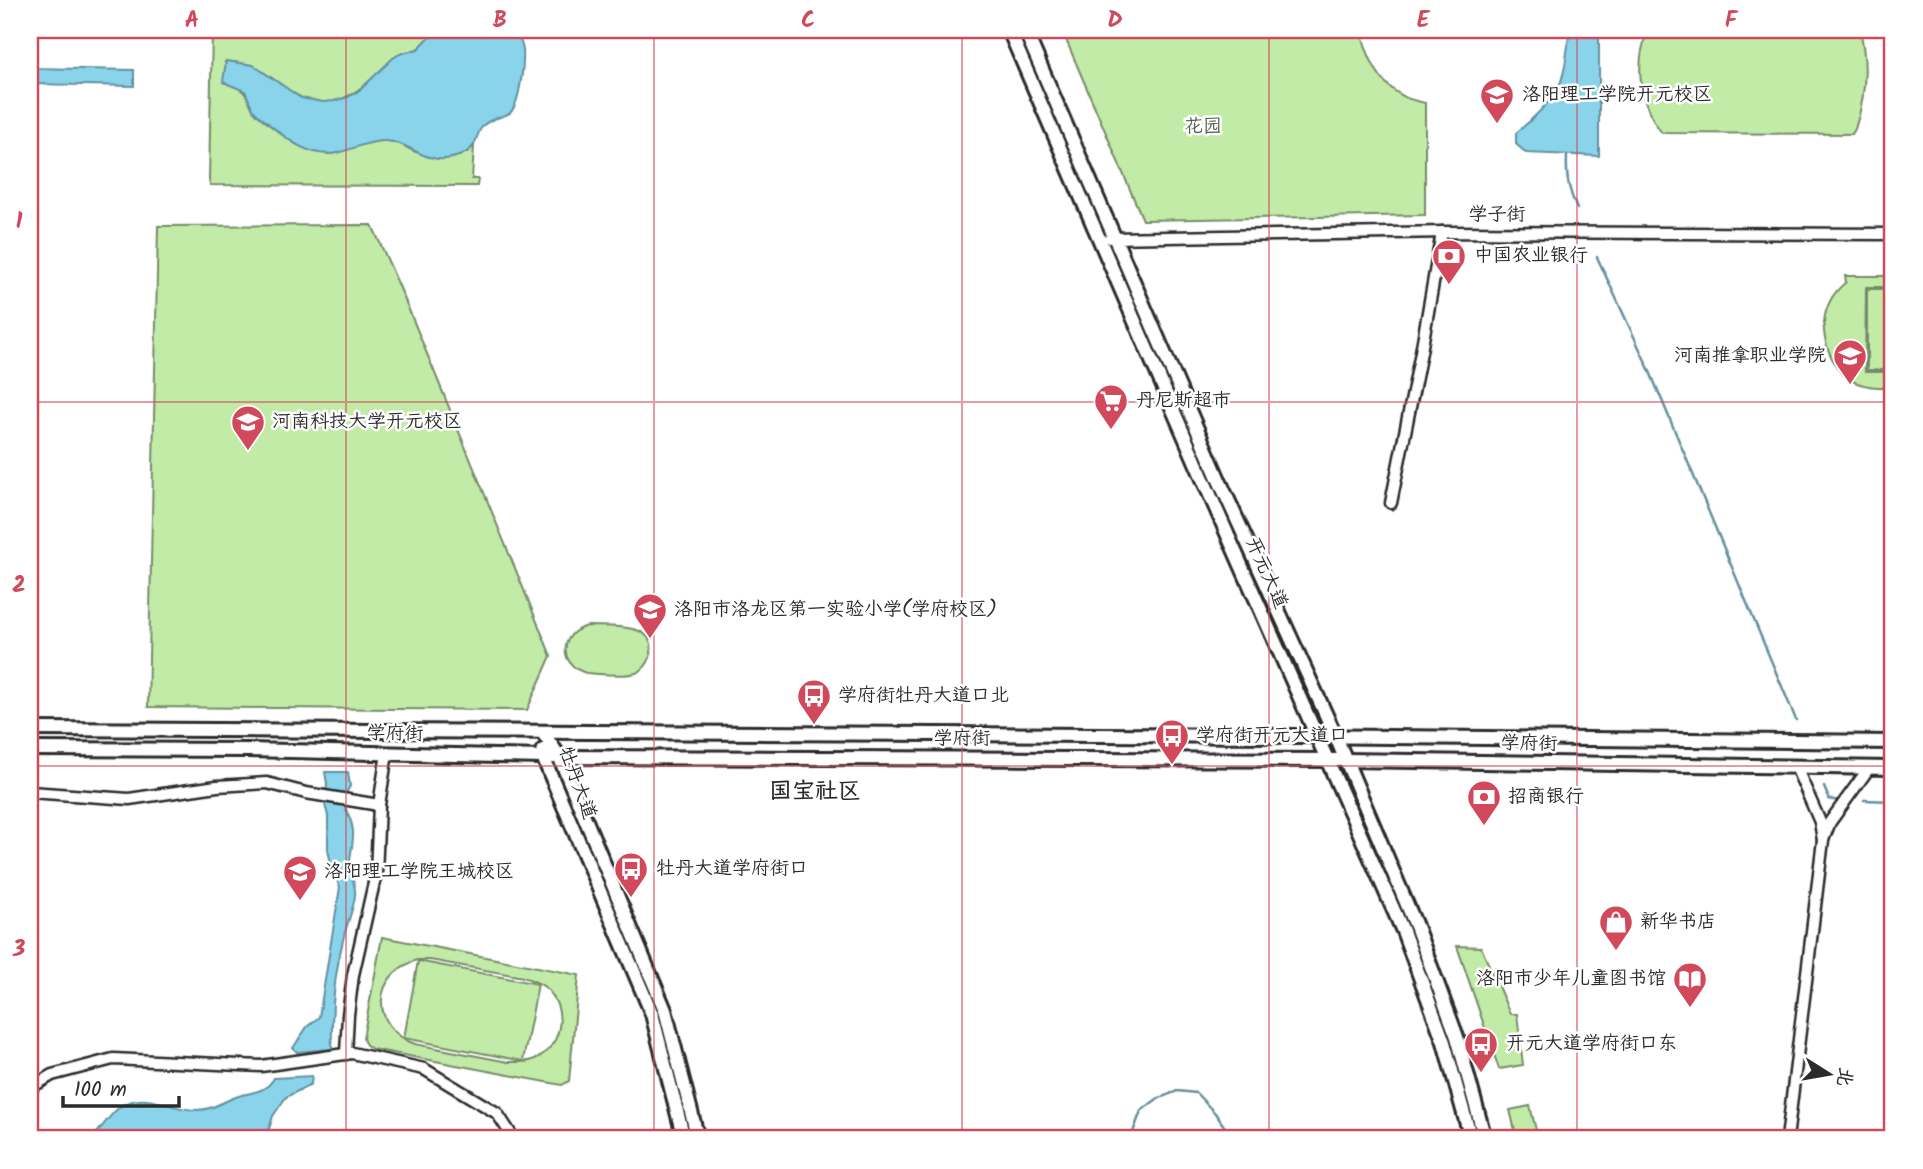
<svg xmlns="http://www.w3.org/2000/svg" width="1923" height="1169" viewBox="0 0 1923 1169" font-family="Kalam,'LXGW WenKai TC',sans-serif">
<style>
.green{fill:#c2eba7;stroke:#768b69;stroke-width:2;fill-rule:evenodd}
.water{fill:#8ad4eb;stroke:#64909e;stroke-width:2}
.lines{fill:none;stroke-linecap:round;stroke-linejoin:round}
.stream{stroke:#64909e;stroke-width:2.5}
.minor-casing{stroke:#2b2b2b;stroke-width:15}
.major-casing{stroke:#2b2b2b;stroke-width:18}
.minor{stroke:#fff;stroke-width:10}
.major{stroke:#fff;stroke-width:12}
.grid{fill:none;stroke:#d1495b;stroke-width:2;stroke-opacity:0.55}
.labels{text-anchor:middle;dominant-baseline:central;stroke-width:5;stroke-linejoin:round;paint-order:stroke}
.poi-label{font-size:19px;fill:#2b2b2b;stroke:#fff;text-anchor:start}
.park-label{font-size:19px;fill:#515b4a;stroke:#fff}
.street-label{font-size:19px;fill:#2b2b2b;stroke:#fff}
.quarter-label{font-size:23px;font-weight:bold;fill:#2b2b2b;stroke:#fff}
.neatline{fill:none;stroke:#d1495b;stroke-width:2.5}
.grid-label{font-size:23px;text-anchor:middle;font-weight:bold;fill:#d1495b}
</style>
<rect width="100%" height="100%" fill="#fff"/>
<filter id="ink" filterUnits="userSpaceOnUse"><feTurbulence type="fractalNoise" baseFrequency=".0143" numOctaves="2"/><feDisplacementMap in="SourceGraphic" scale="14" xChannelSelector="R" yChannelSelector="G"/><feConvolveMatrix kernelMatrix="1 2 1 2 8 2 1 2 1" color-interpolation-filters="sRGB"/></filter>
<g filter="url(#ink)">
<!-- green -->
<g class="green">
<path d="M 212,30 L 436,30 C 431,37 425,45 417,49 C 409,54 401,53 393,60 C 355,95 328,123 278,83 C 262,70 246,61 225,62 L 233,85 C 253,95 245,101 258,115 C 281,134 310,162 343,151 C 358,146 373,138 389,141 C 402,142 408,150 419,153 C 429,156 456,153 467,152 L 474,146 L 472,179 L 478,179 L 477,186 L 210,185 L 209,180 Z"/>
<path d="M 1648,30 L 1860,30 C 1868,64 1866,96 1855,129 L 1852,134 L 1662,133 C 1639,103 1634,65 1648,30 Z"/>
<path d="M 1064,35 L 1362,35 C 1369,59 1379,84 1403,96 C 1409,100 1418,101 1425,103 L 1425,215 L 1143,220 Z"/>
<path d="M 372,225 L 400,288 L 551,656 L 527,710 L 148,707 L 158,226 Z"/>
<path d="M 1845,276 L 1893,276 L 1893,287 L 1866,287 L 1865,372 L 1893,372 L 1893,387 C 1876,388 1855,386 1842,374 C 1841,373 1836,365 1836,365 C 1818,337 1819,304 1846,282 Z"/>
<rect x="1867" y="289" width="26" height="81"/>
<path d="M 588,626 C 608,627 661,621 650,657 C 648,664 643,670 636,673 C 621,677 601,674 586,673 C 558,665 559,632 588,626 Z"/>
<path d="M 382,937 L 579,975 L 569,1081 L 562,1085 L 372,1049 C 367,1046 364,1044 363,1038 ZM 417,960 L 430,960 L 523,977 C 532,980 541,983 547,989 C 568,1010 562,1047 535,1059 C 527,1063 518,1062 508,1062 L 415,1044 C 370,1027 371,975 417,960 Z"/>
<path d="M 1457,946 L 1481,947 L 1510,1014 L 1517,1014 L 1523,1065 L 1499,1069 Z"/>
<path d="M 418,961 L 538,984 L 523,1061 L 404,1038 Z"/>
<path d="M 1530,1106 L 1536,1130 L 1531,1131 L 1533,1139 L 1517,1139 L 1510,1110 Z"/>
</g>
<!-- water -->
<g class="water">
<path d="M 436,30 L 518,30 C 518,37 522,43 523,50 C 524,64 520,103 510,113 C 503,118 490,117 482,127 C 477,133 477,141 473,146 C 468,154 453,159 444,159 C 422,161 406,140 384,141 C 367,141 354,149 337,153 C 306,159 280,133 258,115 L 253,110 L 245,91 L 223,82 L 226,61 L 253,65 L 301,98 L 323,102 L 334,101 L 348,97 L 360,90 L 393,58 L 400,54 L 418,49 Z"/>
<path d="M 1569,30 L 1599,30 L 1599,156 L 1526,153 L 1516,144 L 1516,133 C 1530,122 1552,101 1560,84 C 1565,72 1569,42 1569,30 Z"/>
<path d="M 30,68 L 134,70 L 134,86 L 30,84 L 30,99 Z"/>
<path d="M 325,772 L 348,772 L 350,786 C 337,808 351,810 353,831 C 354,843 349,856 350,868 C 351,877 356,885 355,895 C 354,908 347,923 344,936 C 334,974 331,1010 332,1049 L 297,1052 L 293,1048 L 307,1027 L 319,1017 L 340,887 L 332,870 L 328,849 L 328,816 L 325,805 L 327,784 Z"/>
<path d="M 312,1076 L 311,1084 L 286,1097 L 273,1116 L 266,1139 L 92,1139 C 102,1128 115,1106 129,1102 C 152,1094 172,1110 197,1110 C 214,1110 226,1099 242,1095 C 255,1092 267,1091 274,1078 Z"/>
</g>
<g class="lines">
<!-- stream -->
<g class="stream">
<path d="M 1567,155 C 1566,177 1568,188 1577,209"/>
<path d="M 1597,257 L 1648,367 L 1796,720"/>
<path d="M 1824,787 L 1829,799 L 1838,801"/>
<path d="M 1864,800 L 1893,801"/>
<path d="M 1127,1139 L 1132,1135 L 1141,1111 L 1157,1099 L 1177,1091 L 1196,1093 L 1215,1113 L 1233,1139"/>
</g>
<!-- minor casing -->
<g class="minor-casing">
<g id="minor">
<path d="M 1110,238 L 1448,232 L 1893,234"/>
<path d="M 1391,503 L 1421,352 L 1442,232"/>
<path d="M 1796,767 L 1820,822 L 1823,840"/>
<path d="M 30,792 L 129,799 L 217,786 L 267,783 L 306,793 L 379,805"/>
<path d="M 346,1054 L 348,1015 L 353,975 L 376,874 L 379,805 L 387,753"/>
<path d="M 30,1088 L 52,1075 L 113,1059 L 261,1066 L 352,1053 L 424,1069 L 497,1113 L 514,1139"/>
<path d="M 1787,1139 L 1823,840 L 1830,822 L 1869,768"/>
</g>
</g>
<!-- major casing -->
<g class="major-casing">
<g id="major">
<path d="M 1009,30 L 1206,486 L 1403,931 L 1444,1042 L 1471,1139"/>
<path d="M 1025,30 L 1219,480 L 1336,737 L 1416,926 L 1457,1037 L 1485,1139"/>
<path d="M 30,729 L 1295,736 L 1893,742"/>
<path d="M 543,733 L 559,756 L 665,1010 L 698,1139"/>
<path d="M 30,749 L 248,750 L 543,757 L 1345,760 L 1893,768"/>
<path d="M 543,750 L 543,757 L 652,1014 L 684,1139"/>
</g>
</g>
<!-- minor -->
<use href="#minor" class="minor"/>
<!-- major -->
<use href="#major" class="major"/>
</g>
</g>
<!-- grid -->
<path class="grid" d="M 346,30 L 346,1139M 654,30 L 654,1139M 962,30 L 962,1139M 1269,30 L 1269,1139M 1577,30 L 1577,1139M 30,402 L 1893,402M 30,766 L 1893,766"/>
<!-- icons -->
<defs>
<g id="university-pin" transform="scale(1.75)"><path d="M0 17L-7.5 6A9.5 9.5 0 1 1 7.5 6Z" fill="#d1495b" stroke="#fff"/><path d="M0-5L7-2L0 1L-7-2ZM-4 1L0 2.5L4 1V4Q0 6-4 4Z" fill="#fff"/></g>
<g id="bank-pin" transform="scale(1.75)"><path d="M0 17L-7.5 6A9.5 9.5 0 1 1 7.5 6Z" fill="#d1495b" stroke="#fff"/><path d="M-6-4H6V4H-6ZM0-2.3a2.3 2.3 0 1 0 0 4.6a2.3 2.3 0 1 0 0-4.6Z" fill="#fff"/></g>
<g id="supermarket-pin" transform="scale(1.75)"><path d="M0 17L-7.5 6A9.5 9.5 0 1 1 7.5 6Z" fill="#d1495b" stroke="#fff"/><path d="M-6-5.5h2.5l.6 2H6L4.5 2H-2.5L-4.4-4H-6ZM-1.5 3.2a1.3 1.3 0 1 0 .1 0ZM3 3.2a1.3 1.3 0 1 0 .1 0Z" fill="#fff"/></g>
<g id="school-pin" transform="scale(1.75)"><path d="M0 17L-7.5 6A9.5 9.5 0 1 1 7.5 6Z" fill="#d1495b" stroke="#fff"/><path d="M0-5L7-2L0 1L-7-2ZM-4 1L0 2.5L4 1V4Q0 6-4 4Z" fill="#fff"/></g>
<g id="bus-pin" transform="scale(1.75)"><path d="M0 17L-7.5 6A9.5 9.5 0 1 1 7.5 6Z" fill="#d1495b" stroke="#fff"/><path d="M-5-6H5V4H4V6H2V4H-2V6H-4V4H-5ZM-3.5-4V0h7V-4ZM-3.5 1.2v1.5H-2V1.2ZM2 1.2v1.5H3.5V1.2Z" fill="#fff"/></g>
<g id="shop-pin" transform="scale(1.75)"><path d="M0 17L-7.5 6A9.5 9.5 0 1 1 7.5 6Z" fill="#d1495b" stroke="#fff"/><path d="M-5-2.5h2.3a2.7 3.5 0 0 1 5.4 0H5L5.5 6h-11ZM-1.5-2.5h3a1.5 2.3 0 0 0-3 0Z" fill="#fff"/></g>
<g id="library-pin" transform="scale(1.75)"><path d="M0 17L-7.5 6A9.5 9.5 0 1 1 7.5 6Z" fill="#d1495b" stroke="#fff"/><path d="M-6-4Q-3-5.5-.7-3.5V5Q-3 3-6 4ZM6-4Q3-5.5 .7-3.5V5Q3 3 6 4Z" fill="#fff"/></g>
</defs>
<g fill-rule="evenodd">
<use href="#university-pin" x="1497" y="95"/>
<use href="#bank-pin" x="1449" y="256"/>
<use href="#university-pin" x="1850" y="356"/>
<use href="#supermarket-pin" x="1111" y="401"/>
<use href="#university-pin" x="248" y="422"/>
<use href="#school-pin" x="650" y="610"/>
<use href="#bus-pin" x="814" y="696"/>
<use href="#bus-pin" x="1172" y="736"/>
<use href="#bank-pin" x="1484" y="797"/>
<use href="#bus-pin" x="631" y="869"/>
<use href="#university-pin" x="300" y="872"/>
<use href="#shop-pin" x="1616" y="922"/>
<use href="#library-pin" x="1690" y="979"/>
<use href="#bus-pin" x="1481" y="1044"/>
</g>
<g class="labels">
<!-- poi labels -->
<g class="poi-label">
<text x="1522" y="95">洛阳理工学院开元校区</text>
<text x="1474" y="256">中国农业银行</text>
<text x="1826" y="356" text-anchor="end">河南推拿职业学院</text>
<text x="1136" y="401">丹尼斯超市</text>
<text x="272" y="422">河南科技大学开元校区</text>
<text x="674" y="610">洛阳市洛龙区第一实验小学(学府校区)</text>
<text x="838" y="696">学府街牡丹大道口北</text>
<text x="1196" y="736">学府街开元大道口</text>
<text x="1508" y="797">招商银行</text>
<text x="656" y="869">牡丹大道学府街口</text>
<text x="324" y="872">洛阳理工学院王城校区</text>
<text x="1640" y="922">新华书店</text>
<text x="1666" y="979" text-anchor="end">洛阳市少年儿童图书馆</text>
<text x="1506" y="1044">开元大道学府街口东</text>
</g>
<!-- park labels -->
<g class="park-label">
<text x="1203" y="127">花园</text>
</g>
<!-- street labels -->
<g class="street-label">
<text x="1497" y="215">学子街</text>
<text transform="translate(1266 573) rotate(66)">开元大道</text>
<text transform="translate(395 734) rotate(1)">学府街</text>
<text x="962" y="739">学府街</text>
<text transform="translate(1529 744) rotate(1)">学府街</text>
<text transform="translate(577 783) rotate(70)">牡丹大道</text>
</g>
<!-- quarter labels -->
<g class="quarter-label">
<text x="815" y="792">国宝社区</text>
</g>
</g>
<!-- margin -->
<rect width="1923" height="1169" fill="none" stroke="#fff" stroke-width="77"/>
<!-- north arrow -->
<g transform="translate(1829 1074) rotate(101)" stroke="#ffffff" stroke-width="5" paint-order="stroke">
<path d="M0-5L12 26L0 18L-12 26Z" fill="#2b2b2b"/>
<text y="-10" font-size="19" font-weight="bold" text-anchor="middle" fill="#2b2b2b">北</text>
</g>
<!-- scale -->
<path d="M63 1096v10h116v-10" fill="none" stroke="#2b2b2b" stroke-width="3.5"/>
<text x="74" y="1096" font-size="21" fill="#2b2b2b" stroke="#ffffff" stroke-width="5" paint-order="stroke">100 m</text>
<rect x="38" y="38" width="1846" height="1092" class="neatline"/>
<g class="grid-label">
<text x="192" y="27">A</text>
<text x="500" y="27">B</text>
<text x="808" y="27">C</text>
<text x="1115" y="27">D</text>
<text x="1423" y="27">E</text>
<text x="1731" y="27">F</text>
<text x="19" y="228">1</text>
<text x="19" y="592">2</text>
<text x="19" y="956">3</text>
</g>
</svg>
